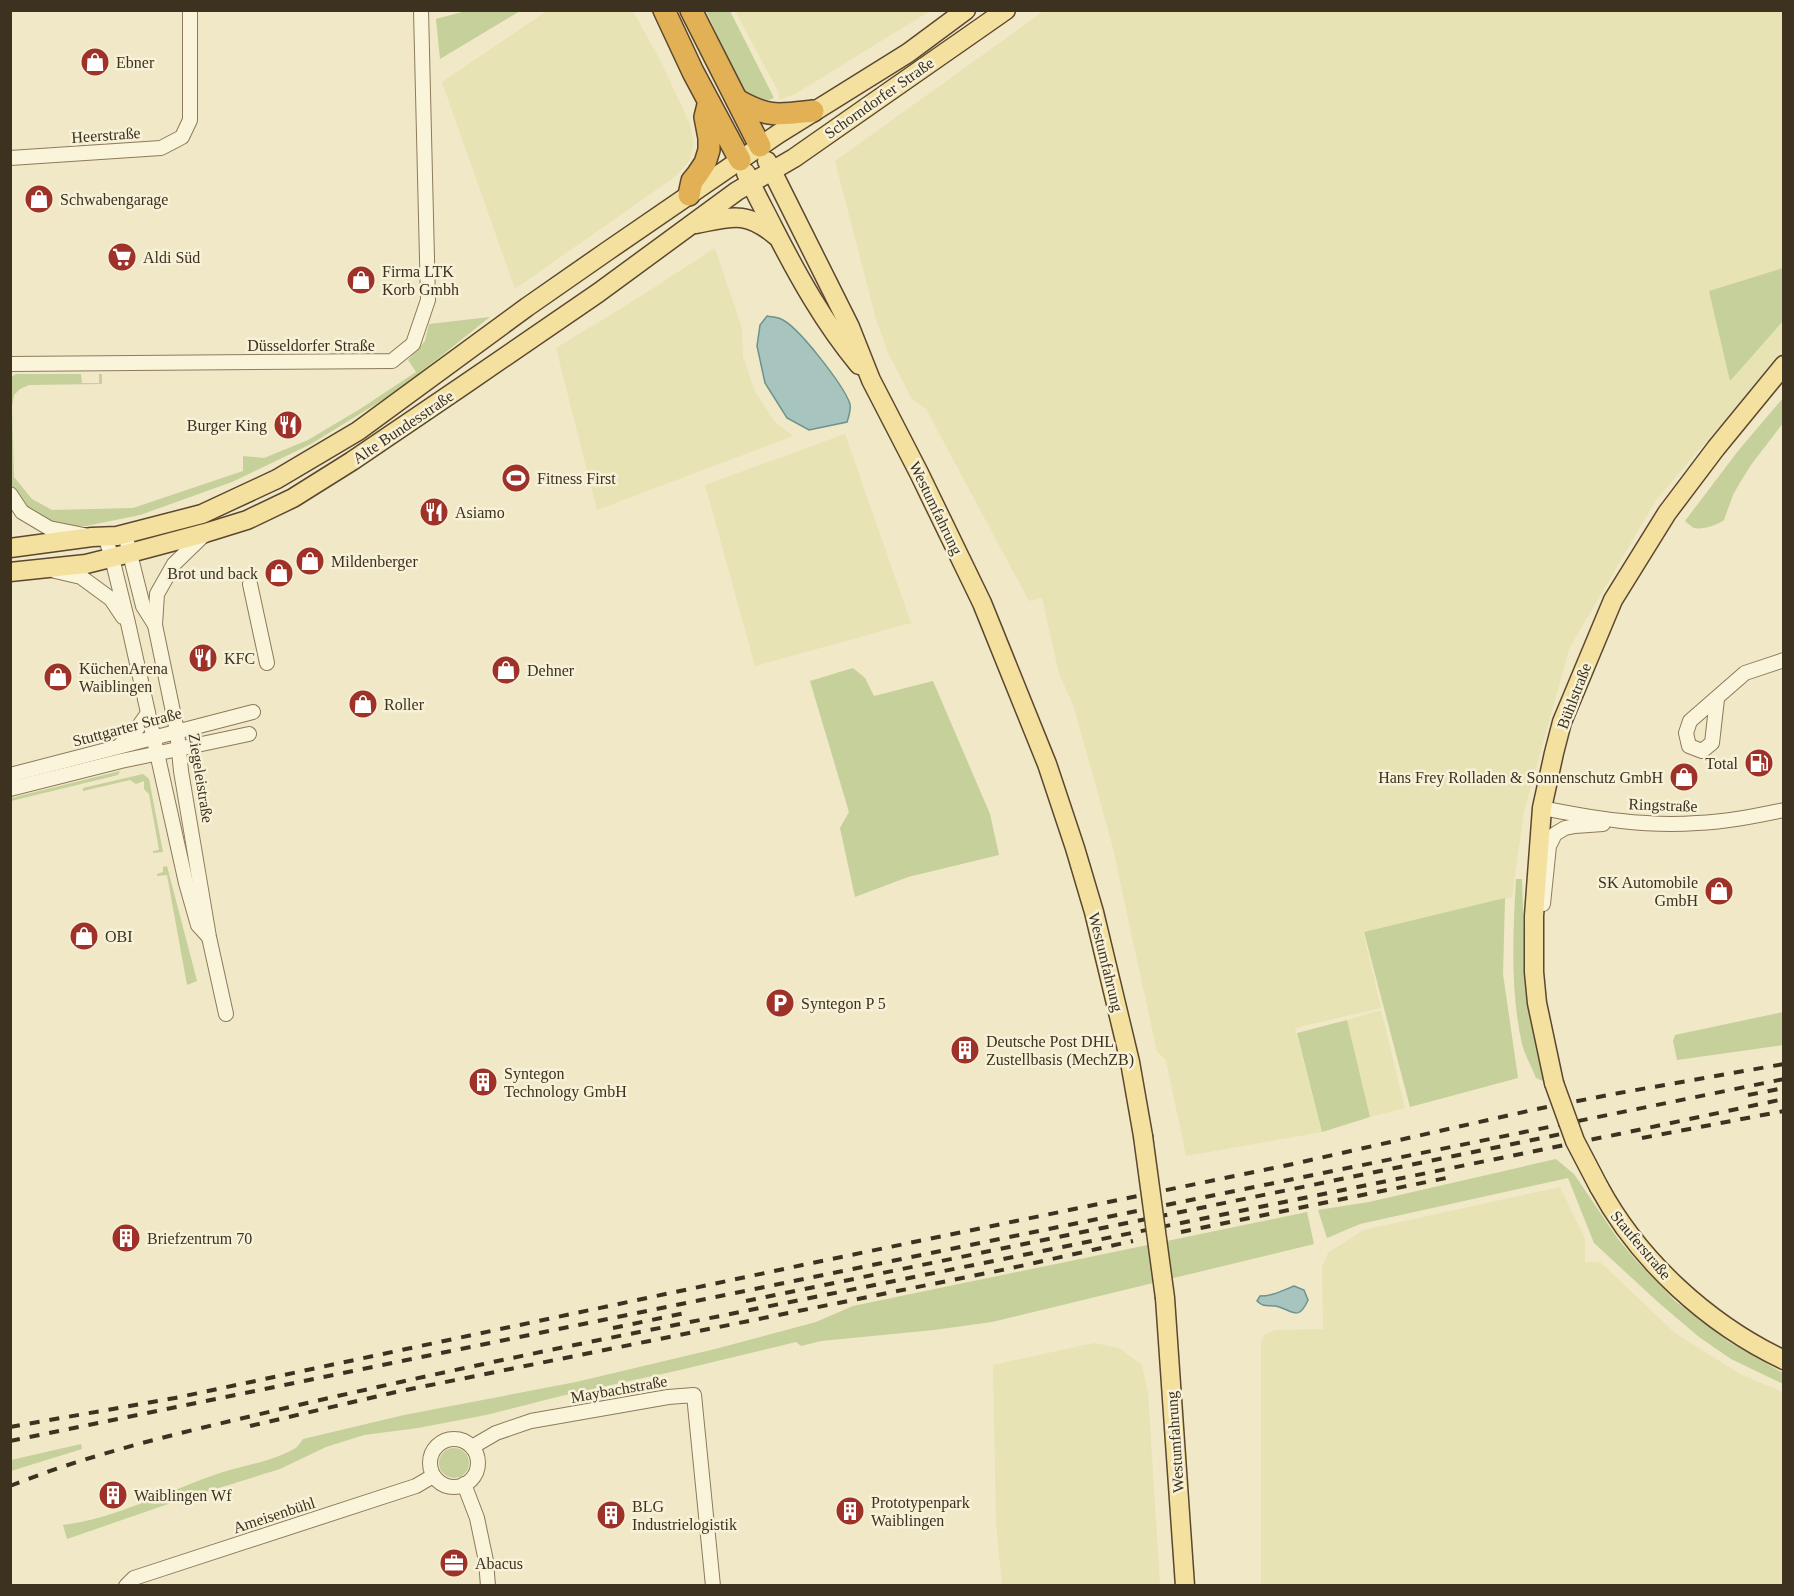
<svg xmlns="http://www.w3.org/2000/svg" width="1794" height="1596" viewBox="0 0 1794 1596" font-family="'Times New Roman',serif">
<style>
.farmland{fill:#e7e3b4}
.green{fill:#c5d09a}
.water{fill:#a8c4bf;stroke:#6e938d;stroke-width:1.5}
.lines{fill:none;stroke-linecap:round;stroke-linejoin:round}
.minor-casing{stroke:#8d7a5b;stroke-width:16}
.major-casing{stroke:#5b482f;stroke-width:21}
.highway-casing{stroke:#5b482f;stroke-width:24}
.minor{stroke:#faf4db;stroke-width:14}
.major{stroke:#f4e19f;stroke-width:18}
.highway{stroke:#e2b156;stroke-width:21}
.rail{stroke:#3d3120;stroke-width:4;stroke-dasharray:10 10;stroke-linecap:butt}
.major-bridge-casing{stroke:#5b482f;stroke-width:21;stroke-linecap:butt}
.major-bridge{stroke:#f4e19f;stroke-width:18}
.labels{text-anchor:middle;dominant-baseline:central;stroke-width:5;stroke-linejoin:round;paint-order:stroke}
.poi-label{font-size:16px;fill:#3d3120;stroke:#f7f1d7;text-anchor:start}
.street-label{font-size:16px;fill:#3d3120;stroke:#f7f1d7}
</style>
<rect width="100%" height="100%" fill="#f0e8c7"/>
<!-- farmland -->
<g class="farmland">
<path d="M 547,11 L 633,11 L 661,62 L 689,122 L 694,142 L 689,161 L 676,176 L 515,289 L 442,82 Z"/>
<path d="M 735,11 L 930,11 L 795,94 L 779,100 L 779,93 Z"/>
<path d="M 1044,11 L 1783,11 L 1783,352 L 1656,500 L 1569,649 L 1524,812 L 1512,897 L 1363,932 L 1381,1008 L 1295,1028 L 1322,1132 L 1186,1156 L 1166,1060 L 1157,1052 L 1112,844 L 1073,704 L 1059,674 L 1042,598 L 1029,601 L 926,409 L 912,399 L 889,355 L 876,319 L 835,161 Z"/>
<path d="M 715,248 L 742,328 L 743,357 L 755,391 L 774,421 L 793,436 L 597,510 L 556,348 L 630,303 Z"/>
<path d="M 845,434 L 911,623 L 755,666 L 705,485 Z"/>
<path d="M 1381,1010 L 1405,1108 L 1370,1117 L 1347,1020 Z"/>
<path d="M 1560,1187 L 1585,1238 L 1585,1262 L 1600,1262 L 1675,1333 L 1742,1375 L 1783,1392 L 1783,1585 L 1261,1585 L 1261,1342 L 1265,1334 L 1276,1330 L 1323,1329 L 1322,1267 L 1328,1253 L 1363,1230 Z"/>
<path d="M 1094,1343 L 1119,1348 L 1142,1365 L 1148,1393 L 1160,1585 L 1002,1585 L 996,1522 L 993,1365 Z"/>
</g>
<!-- green -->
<g class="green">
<path d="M 466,11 L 520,11 L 440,59 L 436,19 Z"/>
<path d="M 706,11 L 730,11 L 774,98 L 758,104 L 745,93 Z"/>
<path d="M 1783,268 L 1783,321 L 1730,381 L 1709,291 Z"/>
<path d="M 490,317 L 397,391 L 311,444 L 232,482 L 140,515 L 86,526 L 56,526 L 19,503 L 11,486 L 11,377 L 16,374 L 81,374 L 82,383 L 99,383 L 99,374 L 102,374 L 102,384 L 29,385 L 20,389 L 14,395 L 12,407 L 14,477 L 32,499 L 52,510 L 133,508 L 243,471 L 243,456 L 264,458 L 308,440 L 360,409 L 416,372 L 408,360 L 425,341 L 429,324 Z"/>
<path d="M 1783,398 L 1783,423 L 1751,465 L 1738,486 L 1733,495 L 1724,520 C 1718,525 1702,530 1694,528 C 1692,527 1686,522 1685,521 L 1738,451 Z"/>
<path d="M 853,668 L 865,678 L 874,696 L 933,681 L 990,814 L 999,855 L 908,877 L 855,897 L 840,828 L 849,812 L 810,681 Z"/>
<path d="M 120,771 L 118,775 L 11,801 L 11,798 Z"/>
<path d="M 143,774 L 149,779 L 163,852 L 153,853 L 153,851 L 159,850 L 149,794 L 144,789 L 144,781 L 136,784 L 130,780 L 83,791 L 83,788 Z"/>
<path d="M 167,866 L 197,981 L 187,985 L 167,875 L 157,876 L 157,874 L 163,872 L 163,867 Z"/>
<path d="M 1516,879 L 1522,879 L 1525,966 L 1544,1074 L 1543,1081 L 1536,1078 C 1532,1067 1525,1056 1522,1044 C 1510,990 1513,934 1516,879 Z"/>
<path d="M 1505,898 L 1503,974 L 1518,1078 L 1410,1107 L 1364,932 Z"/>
<path d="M 1783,1012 L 1783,1045 L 1677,1060 L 1673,1041 L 1675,1035 Z"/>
<path d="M 1347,1020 L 1370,1117 L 1322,1132 L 1297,1033 Z"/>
<path d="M 1556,1159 L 1574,1174 L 1618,1239 L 1634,1258 L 1675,1301 L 1729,1342 L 1783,1373 L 1783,1384 L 1731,1359 L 1699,1337 L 1659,1303 L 1594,1243 L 1568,1178 L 1360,1224 L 1327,1238 L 1318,1210 L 1369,1202 Z"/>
<path d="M 1307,1212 L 1314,1244 L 992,1322 L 934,1330 L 821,1341 L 801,1346 L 796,1342 L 680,1370 L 561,1396 L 486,1415 L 418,1428 L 364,1435 L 326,1447 L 280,1469 L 174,1502 L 67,1539 L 63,1525 C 114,1519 170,1490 220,1473 C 244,1465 271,1462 294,1449 C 298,1447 300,1443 303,1439 L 404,1415 L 576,1382 L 715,1349 L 816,1322 L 853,1306 Z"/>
<path d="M 81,1444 L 82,1449 L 11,1471 L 11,1460 Z"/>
<circle cx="454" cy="1463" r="15"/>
</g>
<!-- water -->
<g class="water">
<path d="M 767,316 C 771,317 777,317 781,319 C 798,326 844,386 850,404 C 851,410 849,416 847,422 L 809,430 L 787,418 L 765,383 L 757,346 L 760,325 Z"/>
<path d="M 1294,1286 L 1304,1290 L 1308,1300 C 1298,1323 1292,1309 1275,1306 C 1267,1305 1263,1307 1257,1301 L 1260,1296 C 1273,1296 1281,1291 1294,1286 Z"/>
</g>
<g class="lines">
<!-- minor casing -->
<g class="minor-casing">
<g id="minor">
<path d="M 10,158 L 161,148 L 182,137 L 190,120 L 190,10"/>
<path d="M 10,364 L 392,361 L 413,344 L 428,300 L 421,10"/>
<path d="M 10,494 L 22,512 L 49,528 L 84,535"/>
<path d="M 125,534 L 143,606 L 155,625"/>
<path d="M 205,534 L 174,564 L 157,594 L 155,625 L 177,731 L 181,771 L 209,937 L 226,1014"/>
<path d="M 105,536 L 112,558 L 128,623 L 186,883 L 198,925 L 208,936"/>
<path d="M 55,571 L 81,577 L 111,599 L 123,617"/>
<path d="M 250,584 L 267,663"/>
<path d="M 1717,699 L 1712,743 L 1702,751 L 1689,746 L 1686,733 L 1690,721 L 1745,673 L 1784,660"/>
<path d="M 121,744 L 136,730 L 148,713"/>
<path d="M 10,775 L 253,712"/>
<path d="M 10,789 L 121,761 L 249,734"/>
<path d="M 1542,808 C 1592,818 1646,827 1697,823 C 1726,822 1755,816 1784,810"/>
<path d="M 1543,904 L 1549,846 L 1555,834 L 1565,828 L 1575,826 L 1603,824"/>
<circle cx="454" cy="1463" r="24"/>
<path d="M 472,1447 L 496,1433 L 531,1421 L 668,1397 L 694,1395 L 713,1586"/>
<path d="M 464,1484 L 477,1518 L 486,1561 L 488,1586"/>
<path d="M 126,1586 L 134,1578 L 416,1486 L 433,1476"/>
</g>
</g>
<!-- major casing -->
<g class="major-casing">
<g id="major">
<path d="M 767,161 L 850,327 L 871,380 L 919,473 L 982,603 L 1047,764 L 1075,848 L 1094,912 L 1130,1062 L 1143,1136"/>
<path d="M 746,173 C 754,191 764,209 773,227 C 798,276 824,323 859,365"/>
<path d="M 696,224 C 731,217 746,210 776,236"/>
<path d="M 10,548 L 92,537 L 117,536 L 202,514 L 277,479 L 358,431 L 527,307 L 606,252 L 778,134 L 908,53 L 966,10"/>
<path d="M 10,572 L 86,564 L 130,553 L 205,533 L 247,520 L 293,498 L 352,461 L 461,387 L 598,293 L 737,191 L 794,158 L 1006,10"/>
<path d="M 1554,1083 L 1537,1003 L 1534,972 L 1534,916 L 1542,808 L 1554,753 L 1562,722 L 1613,600 L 1667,513 L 1716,448 L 1784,365"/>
<path d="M 1599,1187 C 1639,1261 1708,1324 1784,1360"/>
<path d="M 1165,1298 L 1185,1586"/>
</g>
</g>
<!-- highway casing -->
<g class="highway-casing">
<g id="highway">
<path d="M 664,10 L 693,72 L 740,160"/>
<path d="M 691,10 L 760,146"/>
<path d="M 737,100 C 769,118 778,115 813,111"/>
<path d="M 689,195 L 692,181 L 697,175 L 705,163 L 709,150 L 709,138 L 705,117 L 708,105"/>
</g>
</g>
<!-- minor -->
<use href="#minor" class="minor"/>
<!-- major -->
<use href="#major" class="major"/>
<!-- highway -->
<use href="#highway" class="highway"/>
<!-- rail -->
<g class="rail">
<path d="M 1748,1095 L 1784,1088"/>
<path d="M 1642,1138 L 1784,1111"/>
<path d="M 1181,1232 L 1451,1177"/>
<path d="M 746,1301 L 1566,1133"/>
<path d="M 613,1328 L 690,1312"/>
<path d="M 250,1426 L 396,1392 L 1007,1269 L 1133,1241"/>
<path d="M 10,1427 L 175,1398 L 812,1263 L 1293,1164 L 1537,1109 L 1619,1093 L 1784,1064"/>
<path d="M 10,1441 L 1784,1079"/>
<path d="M 10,1486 C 95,1452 184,1432 273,1411 C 405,1380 537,1352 670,1326 C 986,1263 1303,1198 1619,1134 L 1784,1099"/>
</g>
<!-- major-bridge casing -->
<g class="major-bridge-casing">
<g id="major-bridge">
<path d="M 1554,1083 L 1575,1141 L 1599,1187"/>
<path d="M 1143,1136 L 1165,1298"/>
</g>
</g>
<!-- major-bridge -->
<use href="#major-bridge" class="major-bridge"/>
</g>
<!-- icons -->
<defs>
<g id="shop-disc" transform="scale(1.5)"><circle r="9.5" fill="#9f3228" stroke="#f7f1d7"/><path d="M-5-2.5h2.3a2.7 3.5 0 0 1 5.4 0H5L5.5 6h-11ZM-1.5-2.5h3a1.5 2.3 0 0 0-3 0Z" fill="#fff"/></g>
<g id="supermarket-disc" transform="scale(1.5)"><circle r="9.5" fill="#9f3228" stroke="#f7f1d7"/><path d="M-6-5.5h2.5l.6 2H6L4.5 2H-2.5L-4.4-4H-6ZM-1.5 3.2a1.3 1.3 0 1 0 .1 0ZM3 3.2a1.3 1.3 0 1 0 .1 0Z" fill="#fff"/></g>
<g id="restaurant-disc" transform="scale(1.5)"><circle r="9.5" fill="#9f3228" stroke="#f7f1d7"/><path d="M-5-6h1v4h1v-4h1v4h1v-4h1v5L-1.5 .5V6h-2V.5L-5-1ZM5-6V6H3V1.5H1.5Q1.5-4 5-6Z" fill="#fff"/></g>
<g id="stadium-disc" transform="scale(1.5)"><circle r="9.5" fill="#9f3228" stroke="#f7f1d7"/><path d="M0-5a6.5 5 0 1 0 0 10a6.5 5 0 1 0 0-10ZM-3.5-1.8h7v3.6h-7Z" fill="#fff"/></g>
<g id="fuel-disc" transform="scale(1.5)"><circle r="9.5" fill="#9f3228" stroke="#f7f1d7"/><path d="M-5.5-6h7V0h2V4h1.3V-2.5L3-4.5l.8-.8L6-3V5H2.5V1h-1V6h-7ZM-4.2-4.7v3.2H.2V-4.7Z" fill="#fff"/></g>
<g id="parking-disc" transform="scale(1.5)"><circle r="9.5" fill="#9f3228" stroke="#f7f1d7"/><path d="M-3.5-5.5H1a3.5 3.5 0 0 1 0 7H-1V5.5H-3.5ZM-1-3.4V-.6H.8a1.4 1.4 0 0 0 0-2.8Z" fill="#fff"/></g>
<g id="building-disc" transform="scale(1.5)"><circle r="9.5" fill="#9f3228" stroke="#f7f1d7"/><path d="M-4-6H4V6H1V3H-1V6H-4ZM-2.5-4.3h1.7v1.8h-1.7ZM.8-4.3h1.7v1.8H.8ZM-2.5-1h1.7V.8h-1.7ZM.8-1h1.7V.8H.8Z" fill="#fff"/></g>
<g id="office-disc" transform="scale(1.5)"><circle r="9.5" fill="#9f3228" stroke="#f7f1d7"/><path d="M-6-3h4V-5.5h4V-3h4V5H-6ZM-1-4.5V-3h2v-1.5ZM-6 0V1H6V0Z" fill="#fff"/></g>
</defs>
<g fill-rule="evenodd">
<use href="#shop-disc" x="95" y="62"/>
<use href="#shop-disc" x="39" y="199"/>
<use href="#supermarket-disc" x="122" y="257"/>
<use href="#shop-disc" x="361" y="280"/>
<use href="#restaurant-disc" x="288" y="425"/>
<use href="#stadium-disc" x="516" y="478"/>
<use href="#restaurant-disc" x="434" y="512"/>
<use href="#shop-disc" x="310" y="561"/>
<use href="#shop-disc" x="279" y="573"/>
<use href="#restaurant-disc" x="203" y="658"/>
<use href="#shop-disc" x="506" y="670"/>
<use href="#shop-disc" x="58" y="677"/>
<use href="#shop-disc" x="363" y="704"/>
<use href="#fuel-disc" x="1759" y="763"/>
<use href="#shop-disc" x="1684" y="777"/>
<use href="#shop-disc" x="1719" y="891"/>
<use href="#shop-disc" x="84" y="936"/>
<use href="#parking-disc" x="780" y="1003"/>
<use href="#building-disc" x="965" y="1050"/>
<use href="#building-disc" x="483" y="1082"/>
<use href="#building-disc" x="126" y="1238"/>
<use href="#building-disc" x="113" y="1495"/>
<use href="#building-disc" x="850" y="1511"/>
<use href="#building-disc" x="611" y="1515"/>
<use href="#office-disc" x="454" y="1563"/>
</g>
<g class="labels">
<!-- poi labels -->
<g class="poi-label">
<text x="116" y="62">Ebner</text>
<text x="60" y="199">Schwabengarage</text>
<text x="143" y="257">Aldi Süd</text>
<text x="382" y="271">Firma LTK<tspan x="382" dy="18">Korb Gmbh</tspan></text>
<text x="267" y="425" text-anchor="end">Burger King</text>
<text x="537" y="478">Fitness First</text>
<text x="455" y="512">Asiamo</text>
<text x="331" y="561">Mildenberger</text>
<text x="258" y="573" text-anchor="end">Brot und back</text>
<text x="224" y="658">KFC</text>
<text x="79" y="668">KüchenArena<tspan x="79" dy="18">Waiblingen</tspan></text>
<text x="527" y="670">Dehner</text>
<text x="384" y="704">Roller</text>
<text x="1738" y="763" text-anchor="end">Total</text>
<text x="1663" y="777" text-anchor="end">Hans Frey Rolladen &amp; Sonnenschutz GmbH</text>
<text x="1698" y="882" text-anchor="end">SK Automobile<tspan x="1698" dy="18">GmbH</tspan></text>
<text x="105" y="936">OBI</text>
<text x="801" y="1003">Syntegon P 5</text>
<text x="986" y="1041">Deutsche Post DHL<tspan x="986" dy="18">Zustellbasis (MechZB)</tspan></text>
<text x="504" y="1073">Syntegon<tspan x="504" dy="18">Technology GmbH</tspan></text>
<text x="147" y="1238">Briefzentrum 70</text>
<text x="134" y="1495">Waiblingen Wf</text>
<text x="871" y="1502">Prototypenpark<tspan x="871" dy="18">Waiblingen</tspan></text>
<text x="632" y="1506">BLG<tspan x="632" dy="18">Industrielogistik</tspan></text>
<text x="475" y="1563">Abacus</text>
</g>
<!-- street labels -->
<g class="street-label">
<text transform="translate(879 98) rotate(-35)">Schorndorfer Straße</text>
<text transform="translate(106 135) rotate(-4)">Heerstraße</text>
<text x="311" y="345">Düsseldorfer Straße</text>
<text transform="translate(403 427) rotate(-34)">Alte Bundesstraße</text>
<text transform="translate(936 508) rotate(64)">Westumfahrung</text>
<text transform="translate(1574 696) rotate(-69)">Bühlstraße</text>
<text transform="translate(127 727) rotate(-15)">Stuttgarter Straße</text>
<text transform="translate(201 778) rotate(81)">Ziegeleistraße</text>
<text transform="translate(1663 805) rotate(2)">Ringstraße</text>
<text transform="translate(1106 962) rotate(76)">Westumfahrung</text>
<text transform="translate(1641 1245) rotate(50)">Stauferstraße</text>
<text transform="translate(619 1389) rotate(-10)">Maybachstraße</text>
<text transform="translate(1175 1442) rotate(-94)">Westumfahrung</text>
<text transform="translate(274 1515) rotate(-18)">Ameisenbühl</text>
</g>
</g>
<!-- border -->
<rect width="1794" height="1596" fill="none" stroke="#3d3120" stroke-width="24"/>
</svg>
